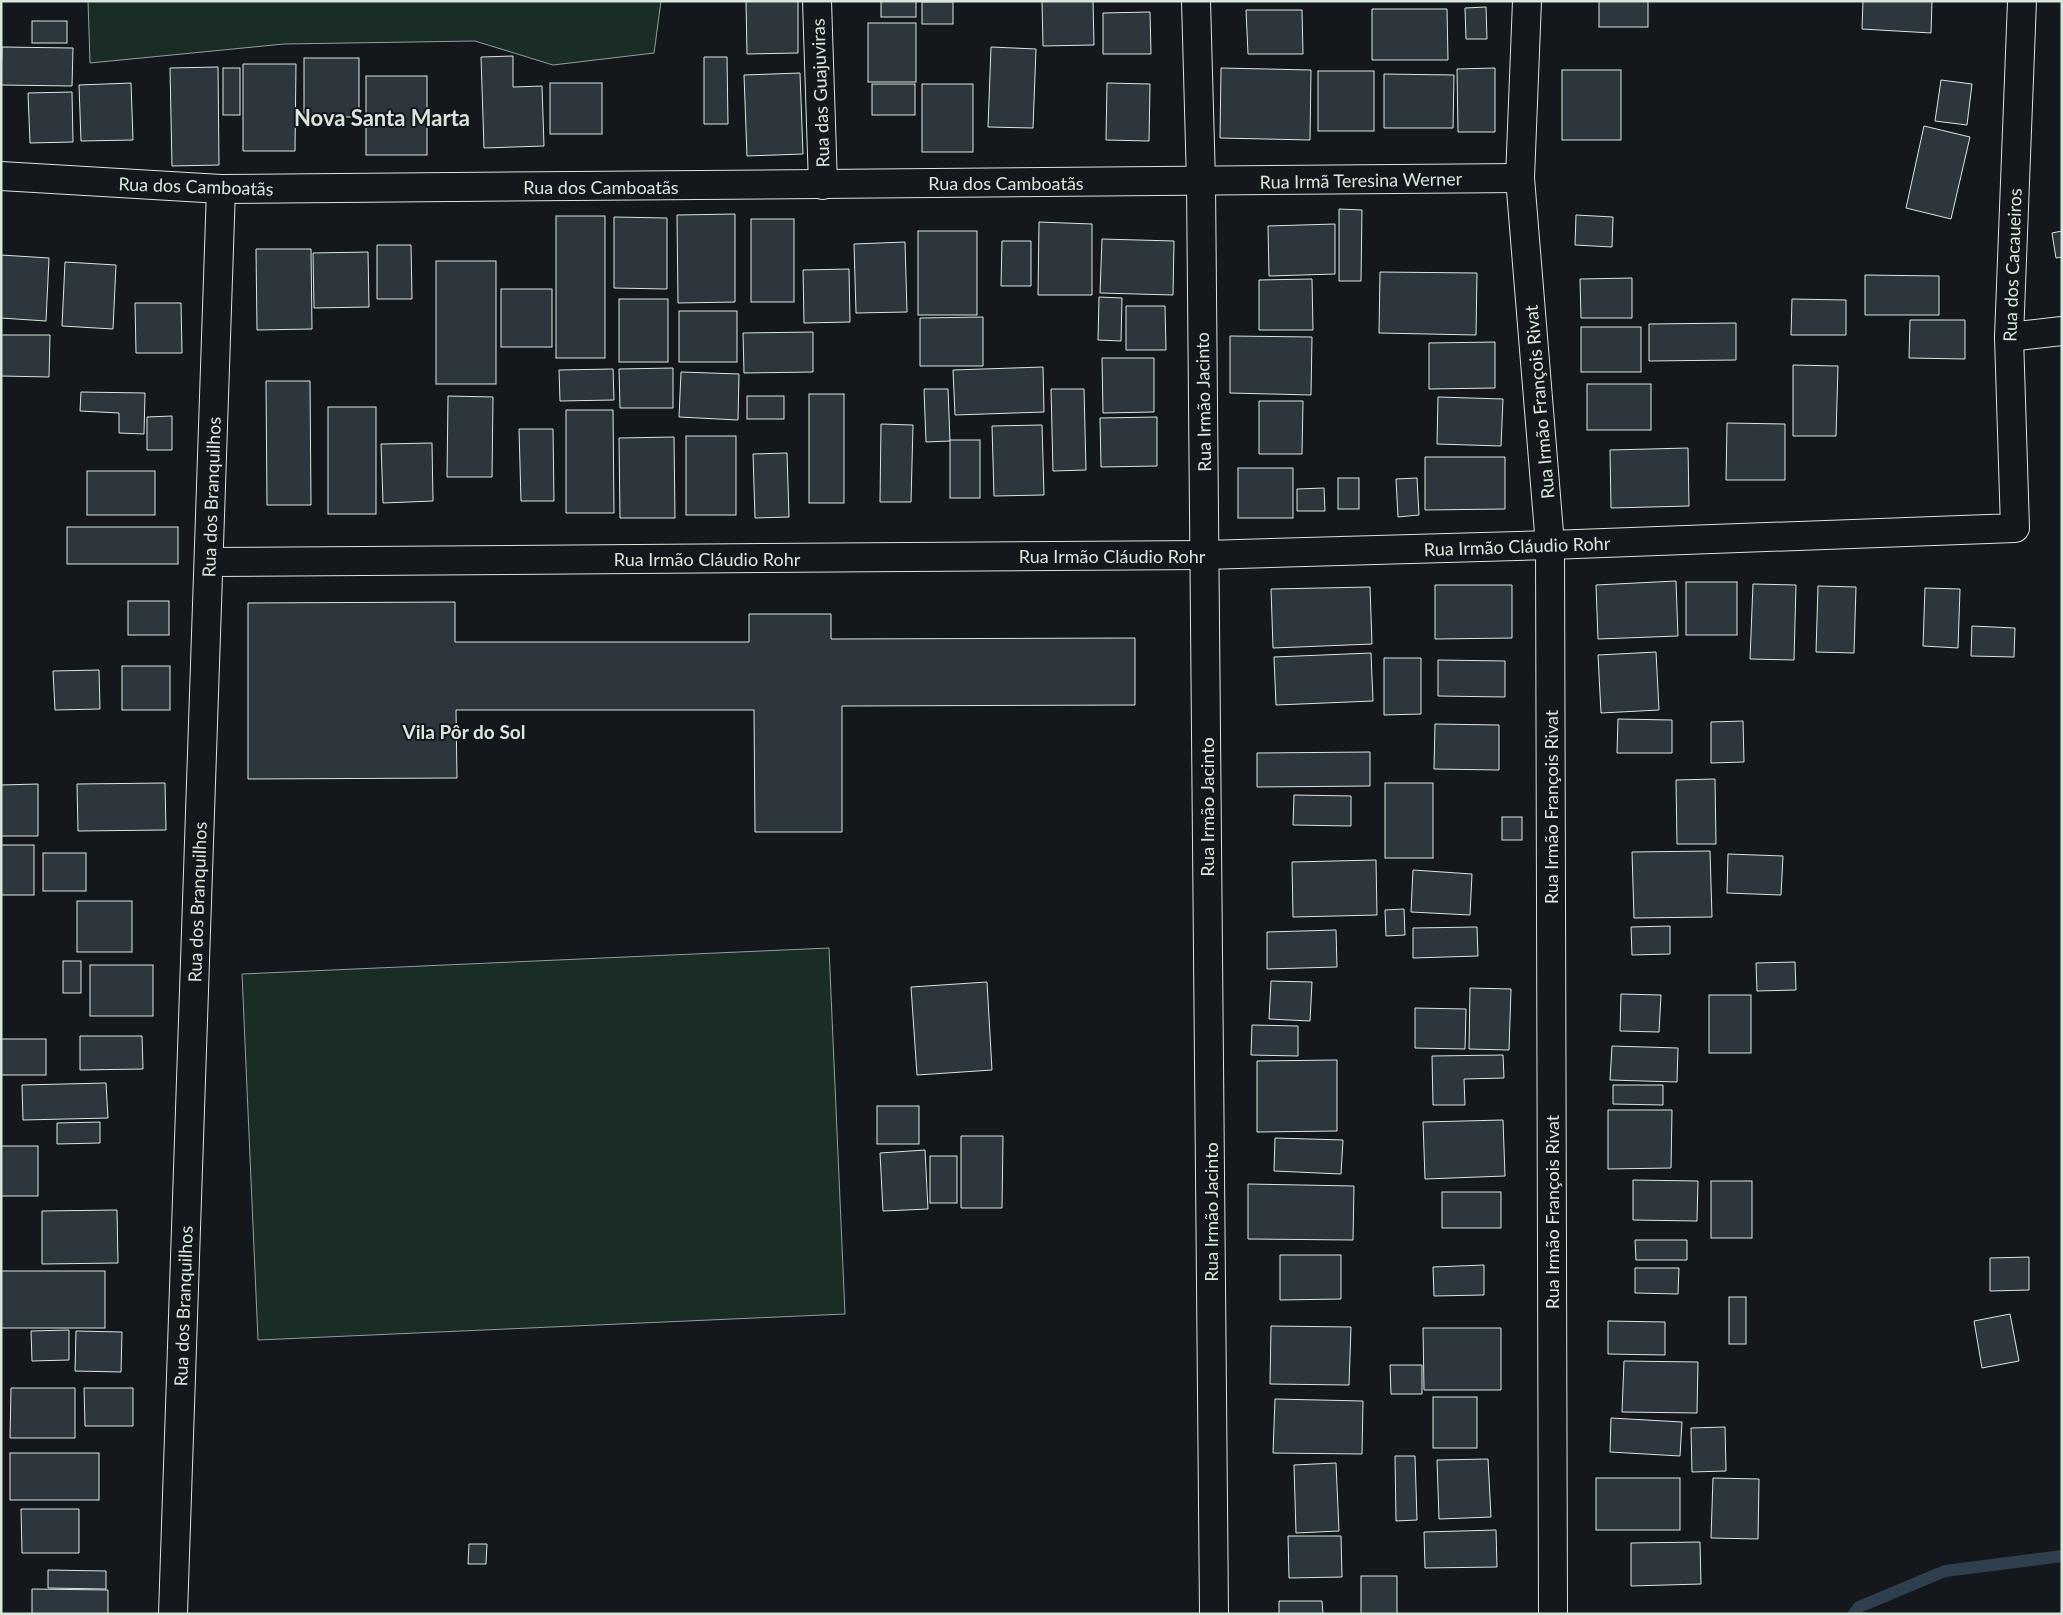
<svg xmlns="http://www.w3.org/2000/svg" width="2063" height="1615" viewBox="0 0 2063 1615" font-family="Lato,sans-serif">
<style>
.green{fill:#1a2d24;stroke:#939e99}
.lines{fill:none;stroke-linecap:round;stroke-linejoin:round}
.stream{stroke:#2f3f4d;stroke-width:12}
.building{fill:#2c363c;stroke:#d8e6dc}
.street-casing{stroke:#d8e6dc;stroke-width:30}
.secondary-casing{stroke:#d8e6dc;stroke-width:30}
.street{stroke:#14181c;stroke-width:28}
.secondary{stroke:#14181c;stroke-width:28}
.labels{text-anchor:middle;dominant-baseline:central;stroke-width:4;stroke-linejoin:round;paint-order:stroke}
.street-label{font-size:18px;fill:#d8e6dc;stroke:#14181c}
.neighbourhood-label{font-size:19px;font-weight:bold;fill:#d8e6dc;stroke:#14181c}
.district-label{font-size:22px;font-weight:bold;fill:#d8e6dc;stroke:#14181c}
</style>
<rect width="100%" height="100%" fill="#14181c"/>
<!-- green -->
<g class="green">
<path d="M 88,1 L 661,1 L 654,53 L 553,65 L 475,41 L 284,44 L 90,63 Z"/>
<path d="M 829,948 L 845,1314 L 258,1340 L 242,974 Z"/>
</g>
<g class="lines">
<!-- stream -->
<path class="stream" d="M 1854,1614 L 1859,1607 L 1945,1571 L 2062,1556"/>
</g>
<!-- building -->
<g class="building">
<path d="M 746,1 L 798,1 L 798,53 L 747,54 Z"/>
<rect x="881" y="1" width="35" height="16"/>
<path d="M 1042,1 L 1093,1 L 1094,45 L 1043,46 Z"/>
<rect x="1599" y="1" width="49" height="26"/>
<path d="M 1863,1 L 1932,1 L 1931,33 L 1862,29 Z"/>
<rect x="922" y="2" width="31" height="22"/>
<path d="M 1486,7 L 1487,39 L 1466,39 L 1465,8 Z"/>
<path d="M 1372,9 L 1447,9 L 1448,60 L 1372,60 Z"/>
<path d="M 1246,10 L 1302,10 L 1303,54 L 1248,54 Z"/>
<path d="M 1150,12 L 1151,54 L 1103,54 L 1103,13 Z"/>
<rect x="32" y="21" width="35" height="22"/>
<rect x="868" y="23" width="48" height="59"/>
<path d="M 2,47 L 73,48 L 72,86 L 1,85 Z"/>
<path d="M 991,47 L 1036,49 L 1033,128 L 988,127 Z"/>
<path d="M 513,56 L 513,87 L 542,86 L 544,146 L 484,148 L 481,57 Z"/>
<path d="M 704,57 L 727,57 L 728,124 L 704,124 Z"/>
<rect x="304" y="58" width="55" height="59"/>
<path d="M 243,64 L 296,64 L 295,151 L 243,151 Z"/>
<path d="M 218,67 L 219,165 L 172,166 L 170,68 Z"/>
<rect x="223" y="68" width="17" height="47"/>
<path d="M 1221,68 L 1311,70 L 1310,140 L 1220,138 Z"/>
<path d="M 1495,68 L 1495,132 L 1458,132 L 1457,69 Z"/>
<rect x="1562" y="70" width="59" height="70"/>
<rect x="1318" y="71" width="56" height="60"/>
<path d="M 800,73 L 803,154 L 747,156 L 744,75 Z"/>
<path d="M 1384,74 L 1454,75 L 1453,128 L 1384,128 Z"/>
<rect x="366" y="76" width="61" height="79"/>
<path d="M 1941,80 L 1972,84 L 1967,125 L 1935,121 Z"/>
<path d="M 131,83 L 133,140 L 81,141 L 79,85 Z"/>
<rect x="550" y="83" width="52" height="51"/>
<path d="M 1107,83 L 1150,84 L 1149,141 L 1106,140 Z"/>
<rect x="872" y="84" width="43" height="31"/>
<rect x="922" y="84" width="51" height="68"/>
<path d="M 72,92 L 73,142 L 30,143 L 28,93 Z"/>
<path d="M 1924,126 L 1970,137 L 1951,219 L 1906,208 Z"/>
<path d="M 1339,209 L 1362,210 L 1361,281 L 1339,281 Z"/>
<path d="M 735,214 L 735,302 L 678,303 L 677,215 Z"/>
<path d="M 1576,215 L 1613,217 L 1612,247 L 1575,245 Z"/>
<rect x="556" y="216" width="49" height="142"/>
<path d="M 614,217 L 667,218 L 667,289 L 614,288 Z"/>
<rect x="751" y="219" width="43" height="83"/>
<path d="M 1039,222 L 1092,224 L 1092,295 L 1038,295 Z"/>
<path d="M 1335,224 L 1335,274 L 1269,276 L 1268,226 Z"/>
<rect x="918" y="231" width="59" height="84"/>
<path d="M 2062,231 L 2062,257 L 2056,258 L 2052,233 Z"/>
<path d="M 1102,239 L 1174,241 L 1173,295 L 1100,293 Z"/>
<path d="M 1002,241 L 1031,241 L 1031,286 L 1001,286 Z"/>
<path d="M 905,242 L 907,312 L 856,313 L 854,244 Z"/>
<path d="M 377,245 L 411,245 L 412,299 L 377,299 Z"/>
<path d="M 256,249 L 311,249 L 312,329 L 257,330 Z"/>
<path d="M 368,252 L 369,307 L 314,308 L 313,253 Z"/>
<path d="M 1,255 L 49,258 L 46,321 L 1,318 Z"/>
<rect x="436" y="261" width="60" height="123"/>
<path d="M 65,262 L 116,265 L 113,329 L 62,326 Z"/>
<path d="M 849,269 L 850,322 L 804,323 L 803,270 Z"/>
<path d="M 1380,272 L 1477,273 L 1476,335 L 1379,333 Z"/>
<path d="M 1865,275 L 1939,276 L 1939,315 L 1865,315 Z"/>
<path d="M 1632,278 L 1632,318 L 1581,318 L 1580,279 Z"/>
<path d="M 1312,279 L 1313,330 L 1259,330 L 1259,280 Z"/>
<rect x="501" y="289" width="51" height="58"/>
<path d="M 1099,297 L 1122,298 L 1121,341 L 1098,340 Z"/>
<rect x="619" y="299" width="49" height="63"/>
<path d="M 1792,299 L 1846,300 L 1846,335 L 1791,335 Z"/>
<path d="M 135,303 L 181,303 L 182,353 L 136,353 Z"/>
<path d="M 1126,306 L 1165,306 L 1166,350 L 1126,350 Z"/>
<rect x="679" y="311" width="58" height="51"/>
<path d="M 983,317 L 983,366 L 920,366 L 920,318 Z"/>
<path d="M 1910,320 L 1965,320 L 1965,359 L 1909,358 Z"/>
<path d="M 1736,323 L 1736,360 L 1649,361 L 1649,324 Z"/>
<rect x="1581" y="327" width="60" height="45"/>
<path d="M 813,332 L 813,372 L 744,373 L 743,333 Z"/>
<path d="M 1,335 L 50,335 L 49,377 L 1,376 Z"/>
<path d="M 1230,336 L 1312,337 L 1311,395 L 1230,393 Z"/>
<path d="M 1495,342 L 1495,388 L 1429,389 L 1429,343 Z"/>
<path d="M 1102,358 L 1154,358 L 1154,412 L 1103,413 Z"/>
<path d="M 1793,365 L 1838,366 L 1836,436 L 1793,436 Z"/>
<path d="M 1043,367 L 1044,412 L 955,415 L 953,370 Z"/>
<path d="M 673,368 L 673,408 L 620,408 L 619,369 Z"/>
<path d="M 613,369 L 614,400 L 560,401 L 559,370 Z"/>
<path d="M 681,372 L 739,374 L 738,420 L 679,417 Z"/>
<path d="M 266,381 L 310,381 L 311,505 L 267,505 Z"/>
<rect x="1587" y="384" width="64" height="46"/>
<path d="M 924,389 L 948,389 L 950,441 L 926,442 Z"/>
<path d="M 1051,389 L 1084,389 L 1086,470 L 1053,471 Z"/>
<path d="M 81,392 L 145,393 L 144,434 L 119,433 L 119,413 L 80,411 Z"/>
<rect x="809" y="394" width="35" height="109"/>
<path d="M 448,396 L 493,397 L 492,477 L 447,477 Z"/>
<rect x="747" y="396" width="37" height="23"/>
<path d="M 1438,397 L 1503,399 L 1501,446 L 1437,444 Z"/>
<path d="M 1259,401 L 1303,401 L 1302,454 L 1259,454 Z"/>
<rect x="328" y="407" width="48" height="107"/>
<path d="M 566,410 L 613,410 L 614,513 L 566,513 Z"/>
<path d="M 172,416 L 172,450 L 147,450 L 147,417 Z"/>
<path d="M 1157,417 L 1157,466 L 1101,467 L 1100,418 Z"/>
<path d="M 1727,423 L 1785,424 L 1785,480 L 1726,480 Z"/>
<path d="M 881,424 L 913,425 L 911,502 L 880,502 Z"/>
<path d="M 1042,425 L 1044,495 L 994,496 L 992,426 Z"/>
<path d="M 519,429 L 553,429 L 554,501 L 521,501 Z"/>
<rect x="686" y="436" width="50" height="79"/>
<path d="M 674,437 L 675,518 L 620,518 L 619,438 Z"/>
<rect x="950" y="440" width="30" height="58"/>
<path d="M 432,443 L 433,501 L 383,503 L 381,444 Z"/>
<path d="M 1688,448 L 1689,506 L 1611,508 L 1610,450 Z"/>
<path d="M 787,453 L 789,517 L 755,518 L 753,454 Z"/>
<path d="M 1425,457 L 1505,457 L 1505,509 L 1425,510 Z"/>
<rect x="1238" y="468" width="55" height="50"/>
<rect x="87" y="471" width="68" height="44"/>
<rect x="1338" y="478" width="21" height="31"/>
<path d="M 1417,478 L 1419,515 L 1398,517 L 1396,479 Z"/>
<path d="M 1324,488 L 1325,511 L 1297,511 L 1297,489 Z"/>
<rect x="67" y="527" width="111" height="37"/>
<path d="M 1676,581 L 1678,636 L 1598,639 L 1596,585 Z"/>
<rect x="1686" y="582" width="51" height="53"/>
<path d="M 1753,584 L 1796,585 L 1794,660 L 1750,659 Z"/>
<path d="M 1435,585 L 1512,585 L 1512,638 L 1435,639 Z"/>
<path d="M 1818,586 L 1856,587 L 1854,653 L 1816,652 Z"/>
<path d="M 1370,587 L 1372,644 L 1273,648 L 1271,589 Z"/>
<path d="M 1925,588 L 1960,589 L 1958,648 L 1923,646 Z"/>
<rect x="128" y="601" width="41" height="34"/>
<path d="M 455,602 L 455,642 L 749,642 L 749,614 L 831,614 L 831,639 L 1135,638 L 1135,705 L 842,706 L 842,832 L 755,832 L 754,710 L 456,710 L 457,778 L 248,779 L 248,603 Z"/>
<path d="M 1972,626 L 2015,628 L 2014,657 L 1971,656 Z"/>
<path d="M 1656,652 L 1659,710 L 1601,713 L 1598,655 Z"/>
<path d="M 1371,653 L 1373,701 L 1276,705 L 1274,657 Z"/>
<path d="M 1384,658 L 1421,658 L 1421,714 L 1384,715 Z"/>
<path d="M 1438,660 L 1505,661 L 1505,697 L 1438,696 Z"/>
<rect x="122" y="666" width="48" height="44"/>
<path d="M 99,670 L 100,709 L 55,710 L 53,671 Z"/>
<path d="M 1618,719 L 1672,720 L 1672,753 L 1617,753 Z"/>
<path d="M 1743,721 L 1744,762 L 1711,763 L 1711,722 Z"/>
<path d="M 1435,724 L 1499,725 L 1499,770 L 1434,769 Z"/>
<path d="M 1370,752 L 1370,786 L 1257,787 L 1257,753 Z"/>
<path d="M 1715,779 L 1716,844 L 1677,844 L 1676,780 Z"/>
<path d="M 165,783 L 166,830 L 78,831 L 77,784 Z"/>
<rect x="1385" y="783" width="48" height="75"/>
<path d="M 38,784 L 38,836 L 1,836 L 1,785 Z"/>
<path d="M 1294,795 L 1351,796 L 1351,826 L 1293,825 Z"/>
<rect x="1502" y="817" width="20" height="23"/>
<rect x="1" y="845" width="33" height="50"/>
<path d="M 1710,851 L 1712,917 L 1634,918 L 1632,852 Z"/>
<rect x="43" y="853" width="43" height="38"/>
<path d="M 1728,854 L 1783,856 L 1781,895 L 1727,893 Z"/>
<path d="M 1376,860 L 1377,915 L 1293,917 L 1292,862 Z"/>
<path d="M 1413,870 L 1472,874 L 1470,915 L 1411,912 Z"/>
<rect x="77" y="901" width="55" height="51"/>
<path d="M 1404,909 L 1405,935 L 1386,936 L 1385,910 Z"/>
<path d="M 1670,926 L 1670,954 L 1632,955 L 1631,927 Z"/>
<path d="M 1477,927 L 1478,956 L 1413,958 L 1413,928 Z"/>
<path d="M 1336,930 L 1337,967 L 1267,969 L 1267,932 Z"/>
<rect x="63" y="961" width="18" height="32"/>
<path d="M 1795,962 L 1796,990 L 1757,991 L 1756,963 Z"/>
<rect x="90" y="965" width="63" height="51"/>
<path d="M 1271,981 L 1312,982 L 1310,1021 L 1269,1019 Z"/>
<path d="M 987,982 L 992,1070 L 917,1075 L 911,987 Z"/>
<path d="M 1470,988 L 1511,989 L 1509,1050 L 1469,1049 Z"/>
<path d="M 1621,994 L 1661,995 L 1659,1032 L 1620,1031 Z"/>
<rect x="1709" y="995" width="42" height="58"/>
<path d="M 1415,1008 L 1466,1009 L 1465,1049 L 1415,1048 Z"/>
<path d="M 1252,1025 L 1298,1026 L 1298,1056 L 1251,1055 Z"/>
<path d="M 80,1036 L 142,1036 L 143,1069 L 80,1070 Z"/>
<rect x="1" y="1039" width="45" height="36"/>
<path d="M 1612,1046 L 1678,1048 L 1677,1082 L 1610,1080 Z"/>
<path d="M 1503,1055 L 1504,1078 L 1464,1079 L 1465,1105 L 1433,1105 L 1432,1056 Z"/>
<path d="M 1337,1060 L 1337,1131 L 1257,1132 L 1257,1061 Z"/>
<path d="M 106,1083 L 108,1118 L 23,1120 L 22,1085 Z"/>
<path d="M 1613,1085 L 1663,1085 L 1663,1105 L 1613,1104 Z"/>
<rect x="877" y="1106" width="42" height="38"/>
<path d="M 1608,1110 L 1672,1110 L 1671,1168 L 1608,1169 Z"/>
<path d="M 1503,1120 L 1505,1176 L 1425,1179 L 1423,1122 Z"/>
<path d="M 100,1122 L 100,1143 L 57,1144 L 57,1123 Z"/>
<path d="M 961,1136 L 1003,1136 L 1002,1208 L 961,1208 Z"/>
<path d="M 1275,1138 L 1343,1140 L 1341,1174 L 1274,1171 Z"/>
<rect x="1" y="1146" width="37" height="50"/>
<path d="M 925,1150 L 928,1209 L 883,1211 L 880,1153 Z"/>
<rect x="930" y="1156" width="27" height="47"/>
<path d="M 1633,1180 L 1698,1181 L 1697,1221 L 1633,1220 Z"/>
<rect x="1711" y="1181" width="41" height="57"/>
<path d="M 1248,1184 L 1354,1186 L 1353,1240 L 1248,1239 Z"/>
<rect x="1442" y="1192" width="59" height="36"/>
<path d="M 117,1210 L 118,1263 L 42,1264 L 42,1211 Z"/>
<path d="M 1635,1240 L 1687,1240 L 1687,1260 L 1636,1260 Z"/>
<path d="M 1280,1255 L 1341,1255 L 1341,1299 L 1280,1300 Z"/>
<path d="M 2029,1257 L 2029,1290 L 1990,1291 L 1990,1258 Z"/>
<path d="M 1484,1265 L 1484,1295 L 1434,1296 L 1433,1267 Z"/>
<path d="M 1635,1268 L 1679,1268 L 1678,1294 L 1635,1293 Z"/>
<rect x="1" y="1271" width="104" height="57"/>
<rect x="1729" y="1297" width="17" height="47"/>
<path d="M 2010,1314 L 2019,1361 L 1982,1368 L 1974,1321 Z"/>
<path d="M 1608,1321 L 1665,1322 L 1665,1355 L 1608,1354 Z"/>
<path d="M 1271,1326 L 1351,1327 L 1349,1385 L 1270,1384 Z"/>
<path d="M 1423,1328 L 1501,1328 L 1501,1390 L 1424,1390 Z"/>
<path d="M 69,1330 L 69,1360 L 32,1361 L 31,1331 Z"/>
<path d="M 76,1331 L 122,1332 L 121,1372 L 75,1371 Z"/>
<path d="M 1624,1361 L 1698,1362 L 1697,1413 L 1622,1412 Z"/>
<path d="M 1390,1365 L 1422,1365 L 1422,1394 L 1391,1394 Z"/>
<path d="M 11,1388 L 75,1388 L 75,1438 L 10,1438 Z"/>
<path d="M 84,1388 L 133,1388 L 133,1426 L 85,1426 Z"/>
<rect x="1433" y="1397" width="44" height="51"/>
<path d="M 1275,1399 L 1363,1401 L 1362,1454 L 1273,1453 Z"/>
<path d="M 1611,1418 L 1682,1422 L 1680,1456 L 1610,1452 Z"/>
<path d="M 1725,1427 L 1726,1471 L 1692,1472 L 1691,1428 Z"/>
<rect x="10" y="1453" width="89" height="47"/>
<path d="M 1395,1456 L 1415,1456 L 1417,1520 L 1396,1521 Z"/>
<path d="M 1488,1459 L 1491,1517 L 1439,1519 L 1437,1460 Z"/>
<path d="M 1336,1463 L 1339,1531 L 1296,1533 L 1294,1465 Z"/>
<rect x="1596" y="1478" width="84" height="52"/>
<path d="M 1713,1478 L 1759,1479 L 1758,1539 L 1711,1538 Z"/>
<path d="M 21,1509 L 79,1509 L 79,1553 L 22,1553 Z"/>
<path d="M 1496,1530 L 1497,1567 L 1425,1568 L 1424,1532 Z"/>
<path d="M 1288,1536 L 1341,1536 L 1342,1577 L 1289,1578 Z"/>
<path d="M 1700,1542 L 1701,1584 L 1631,1586 L 1631,1543 Z"/>
<path d="M 469,1544 L 487,1544 L 486,1564 L 468,1564 Z"/>
<path d="M 48,1570 L 106,1571 L 106,1589 L 48,1588 Z"/>
<rect x="1361" y="1576" width="36" height="38"/>
<path d="M 32,1589 L 108,1590 L 108,1614 L 32,1614 Z"/>
<path d="M 1279,1601 L 1322,1601 L 1323,1614 L 1279,1614 Z"/>
</g>
<g class="lines">
<!-- street casing -->
<g class="street-casing">
<g id="street">
<path d="M 817,1 L 823,185"/>
<path d="M 1527,1 L 1520,178 L 1550,545 L 1553,1614"/>
<path d="M 1,176 L 221,189 L 1520,178"/>
<path d="M 2009,337 L 2062,331"/>
<path d="M 209,562 L 1205,555 L 1550,545 L 2015,528 L 2009,337 L 2022,1"/>
<path d="M 173,1614 L 221,189"/>
</g>
</g>
<!-- secondary casing -->
<g class="secondary-casing">
<path id="secondary" d="M 1196,1 L 1201,182 L 1214,1614"/>
</g>
<!-- street -->
<use href="#street" class="street"/>
<!-- secondary -->
<use href="#secondary" class="secondary"/>
</g>
<g class="labels">
<!-- street labels -->
<g class="street-label">
<text transform="translate(820 93) rotate(-92)">Rua das Guajuviras</text>
<text transform="translate(1361 180) rotate(-1)">Rua Irmã Teresina Werner</text>
<text x="1006" y="183">Rua dos Camboatãs</text>
<text transform="translate(196 186) rotate(2)">Rua dos Camboatãs</text>
<text x="601" y="187">Rua dos Camboatãs</text>
<text transform="translate(2012 265) rotate(-88)">Rua dos Cacaueiros</text>
<text transform="translate(1203 402) rotate(-91)">Rua Irmão Jacinto</text>
<text transform="translate(1539 402) rotate(-95)">Rua Irmão François Rivat</text>
<text transform="translate(211 497) rotate(-88)">Rua dos Branquilhos</text>
<text transform="translate(1517 546) rotate(-2)">Rua Irmão Cláudio Rohr</text>
<text x="1112" y="556">Rua Irmão Cláudio Rohr</text>
<text x="707" y="559">Rua Irmão Cláudio Rohr</text>
<text transform="translate(1207 807) rotate(-90)">Rua Irmão Jacinto</text>
<text transform="translate(1551 807) rotate(-90)">Rua Irmão François Rivat</text>
<text transform="translate(197 902) rotate(-88)">Rua dos Branquilhos</text>
<text transform="translate(1211 1212) rotate(-90)">Rua Irmão Jacinto</text>
<text transform="translate(1552 1212) rotate(-90)">Rua Irmão François Rivat</text>
<text transform="translate(183 1306) rotate(-88)">Rua dos Branquilhos</text>
</g>
<!-- neighbourhood labels -->
<g class="neighbourhood-label">
<text x="464" y="731">Vila Pôr do Sol</text>
</g>
<!-- district labels -->
<g class="district-label">
<text x="382" y="117">Nova Santa Marta</text>
</g>
</g>
<!-- border -->
<rect width="2063" height="1615" fill="none" stroke="#d8e6dc" stroke-width="5"/>
</svg>
